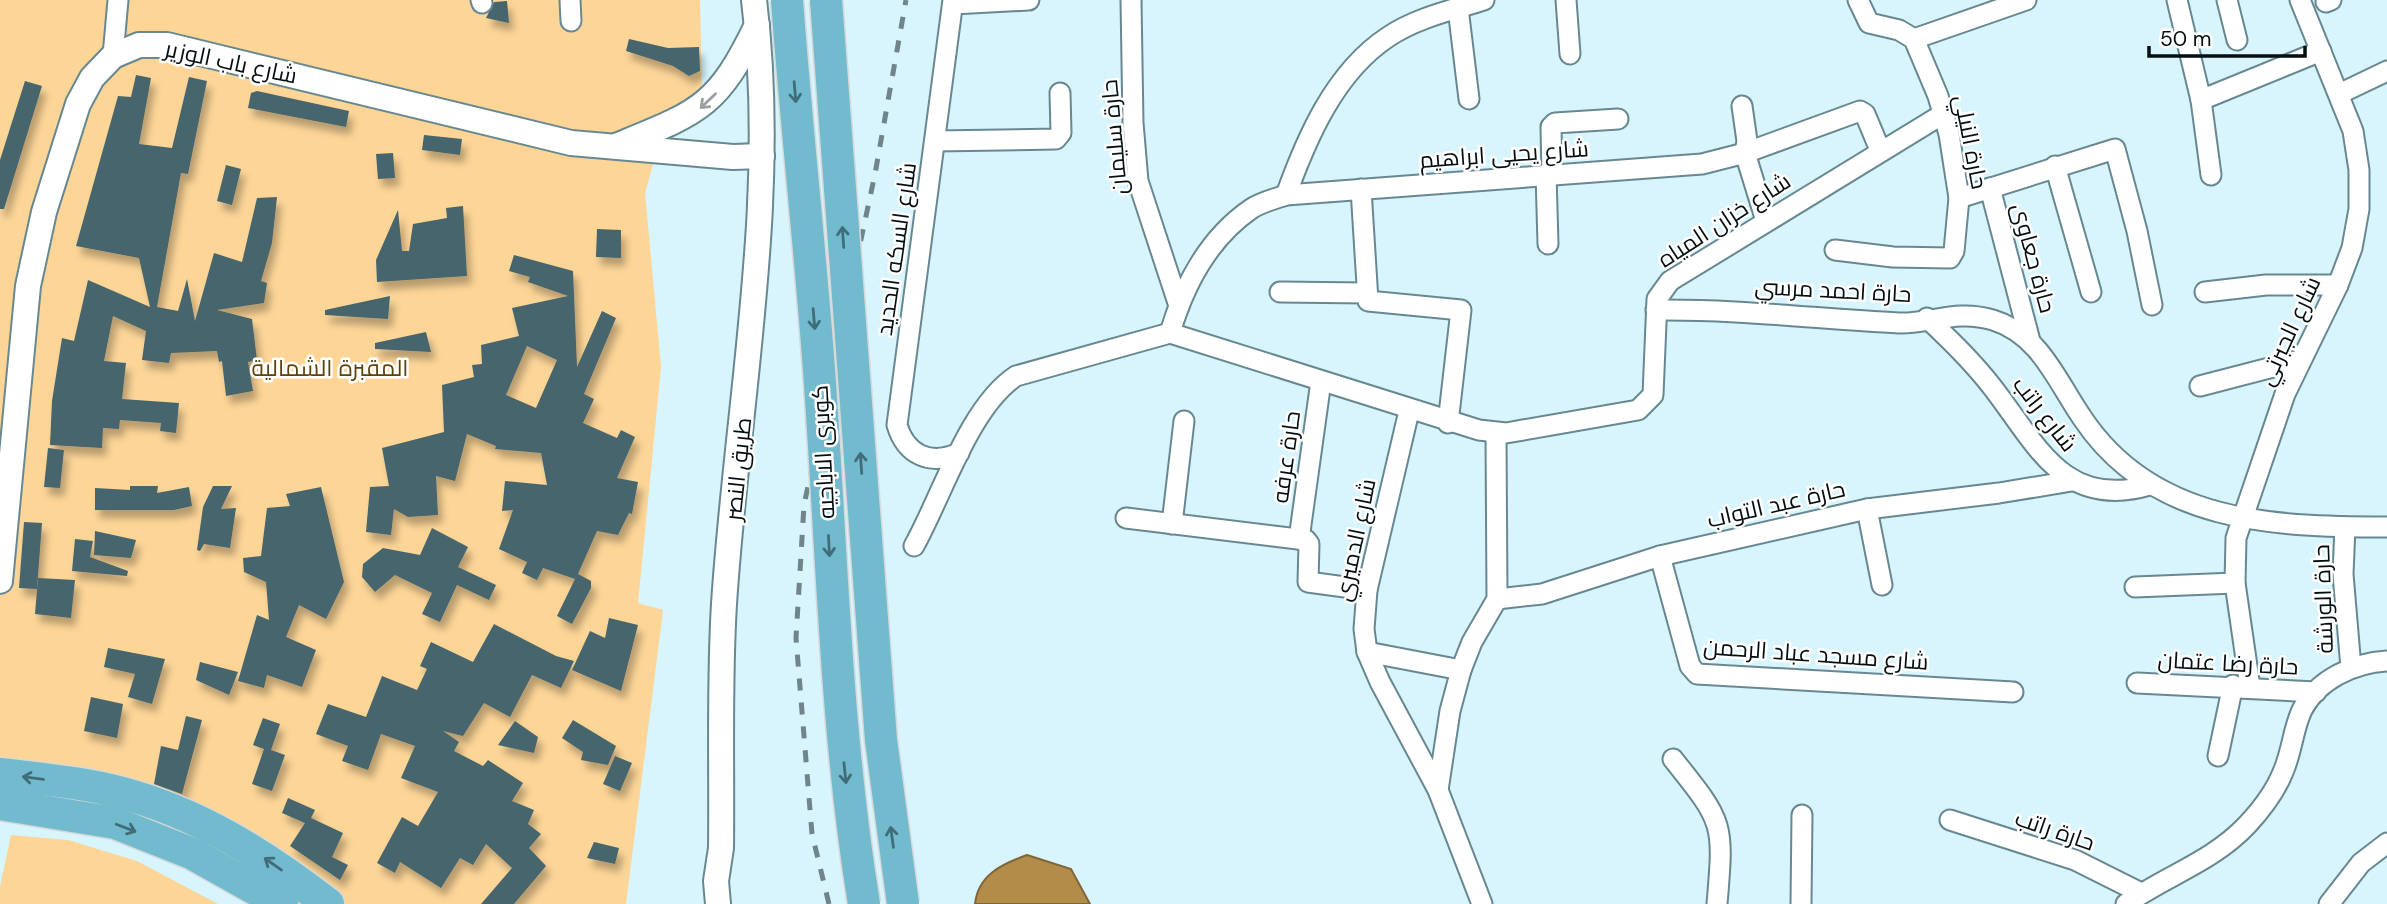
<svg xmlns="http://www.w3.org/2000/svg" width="2387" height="904" viewBox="0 0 2387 904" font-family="'DM Sans',Cairo,sans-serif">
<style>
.green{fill:#fcd597}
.water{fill:#b38c4a;stroke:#7e6639;stroke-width:2}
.building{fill:#46656d;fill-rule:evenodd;filter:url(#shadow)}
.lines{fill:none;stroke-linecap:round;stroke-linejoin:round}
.minor-casing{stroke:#688891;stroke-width:23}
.tertiary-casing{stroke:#688891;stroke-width:28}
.trunk-casing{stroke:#d7d8d9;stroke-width:35}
.minor{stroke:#fff;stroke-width:19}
.tertiary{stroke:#fff;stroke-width:24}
.trunk{stroke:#72bbce;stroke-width:32}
.rail{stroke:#70848a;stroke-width:5;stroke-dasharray:12 12;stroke-linecap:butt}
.trunk-bridge-casing{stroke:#d7d8d9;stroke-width:35;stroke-linecap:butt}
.trunk-bridge{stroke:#72bbce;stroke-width:32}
.oneway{stroke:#406d79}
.oneway2{stroke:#9a9fa0}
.labels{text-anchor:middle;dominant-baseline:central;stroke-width:5;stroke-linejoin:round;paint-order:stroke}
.street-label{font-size:23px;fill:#030e11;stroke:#fff}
.park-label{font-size:23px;fill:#5d420c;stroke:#fff}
</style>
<defs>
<filter id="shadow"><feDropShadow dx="4.5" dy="8" stdDeviation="3.5" flood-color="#0004"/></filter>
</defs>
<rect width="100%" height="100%" fill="#d8f4fc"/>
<!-- green -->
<g class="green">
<path d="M 0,0 L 700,0 L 702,97 L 666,118 L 645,193 L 661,367 L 638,603 L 663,610 L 626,904 L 342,904 L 275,862 L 0,765 Z"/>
<path d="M 11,835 L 68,840 L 137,861 L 218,904 L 0,904 L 0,887 Z"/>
</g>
<!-- water -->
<path class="water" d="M 1027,855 L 1071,869 L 1090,904 L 975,904 C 978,875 1002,864 1027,855 Z"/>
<!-- building -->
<g class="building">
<path d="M 507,1 L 509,23 L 486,18 L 494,2 Z"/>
<path d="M 629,39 L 668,48 L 699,47 L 700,71 L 689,76 L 673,66 L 626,51 Z"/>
<path d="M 136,75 L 151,78 L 139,144 L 172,148 L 189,77 L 207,81 L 188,174 L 181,173 L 157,307 L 178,311 L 187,279 L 195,321 L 214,253 L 242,262 L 257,198 L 277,197 L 272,243 L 261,281 L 267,283 L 264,303 L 217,310 L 252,319 L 257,360 L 248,362 L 253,391 L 226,396 L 222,361 L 219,362 L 217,351 L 171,353 L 169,363 L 142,360 L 146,331 L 113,316 L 104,361 L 126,363 L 122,399 L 179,403 L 176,433 L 160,431 L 161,423 L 120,420 L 119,429 L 103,428 L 102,448 L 50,445 L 52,401 L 62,338 L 74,341 L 88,280 L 150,307 L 139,258 L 76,246 L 118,96 L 131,97 Z"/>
<path d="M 25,81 L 42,86 L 4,209 L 0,209 L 0,160 Z"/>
<path d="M 257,91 L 349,111 L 346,127 L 248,108 L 251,93 Z"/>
<path d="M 424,135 L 462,139 L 460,155 L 422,150 Z"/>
<path d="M 393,153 L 395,178 L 378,179 L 376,154 Z"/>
<path d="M 226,165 L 241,169 L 232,205 L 217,201 Z"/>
<path d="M 463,206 L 467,276 L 377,282 L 376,260 L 398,210 L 402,251 L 409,251 L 413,224 L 447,218 L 446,208 Z"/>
<path d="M 597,229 L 621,230 L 621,258 L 596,257 Z"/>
<path d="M 514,255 L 573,271 L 577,367 L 602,311 L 616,318 L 584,394 L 594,399 L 583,423 L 617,438 L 621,430 L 635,437 L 617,478 L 638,482 L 632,514 L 629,513 L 618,535 L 597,531 L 578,574 L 591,581 L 591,588 L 572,624 L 557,616 L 575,579 L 543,568 L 537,580 L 522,573 L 527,562 L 499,549 L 513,510 L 502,511 L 505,481 L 547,485 L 541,453 L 495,449 L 496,446 L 467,434 L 455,481 L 436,476 L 438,515 L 408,517 L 394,509 L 391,535 L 366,532 L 370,487 L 389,486 L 382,448 L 444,432 L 442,385 L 474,377 L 472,365 L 482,364 L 481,345 L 519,336 L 512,308 L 568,296 L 528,282 L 530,277 L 509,271 ZM 527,346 L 557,360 L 536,408 L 506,395 Z"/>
<path d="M 390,296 L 388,319 L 325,315 L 325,310 Z"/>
<path d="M 426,332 L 431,352 L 375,349 L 375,343 Z"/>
<path d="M 48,448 L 64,450 L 60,488 L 44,487 Z"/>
<path d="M 130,486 L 158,486 L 157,493 L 189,487 L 192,506 L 174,510 L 95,510 L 95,488 L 130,490 Z"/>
<path d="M 213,486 L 232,486 L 221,509 L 236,508 L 230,548 L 204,544 L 200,551 L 197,550 L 203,507 Z"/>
<path d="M 321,487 L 344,582 L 326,619 L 299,605 L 286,637 L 316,650 L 302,687 L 267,675 L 264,688 L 238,681 L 257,615 L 269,620 L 266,582 L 244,572 L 243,558 L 261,556 L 267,508 L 290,506 L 286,494 Z"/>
<path d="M 24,522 L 42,523 L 37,589 L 19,588 Z"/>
<path d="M 432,528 L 468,547 L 458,567 L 496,585 L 489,600 L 457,585 L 440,622 L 422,614 L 432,593 L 395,575 L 375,592 L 362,577 L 363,564 L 383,548 L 420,555 Z"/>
<path d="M 95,531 L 136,540 L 131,558 L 94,555 Z"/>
<path d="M 75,539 L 93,541 L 90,557 L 128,571 L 127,576 L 72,571 Z"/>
<path d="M 38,578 L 75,580 L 71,618 L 35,614 Z"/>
<path d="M 609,618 L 638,625 L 621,691 L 572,670 L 590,631 L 605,638 Z"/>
<path d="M 494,624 L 556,656 L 574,661 L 561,688 L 532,675 L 510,717 L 484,703 L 463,736 L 443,731 L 459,742 L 454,751 L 483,766 L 488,760 L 523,783 L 512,801 L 534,810 L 528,824 L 541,834 L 529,848 L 546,866 L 514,904 L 481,904 L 512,868 L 486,844 L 473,865 L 460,858 L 441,888 L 400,862 L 395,873 L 377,863 L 402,817 L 418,826 L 438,792 L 401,778 L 415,746 L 381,734 L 368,770 L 342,761 L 348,746 L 316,734 L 328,704 L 366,717 L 382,676 L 417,690 L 427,669 L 420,666 L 431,642 L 473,662 Z"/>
<path d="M 108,648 L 165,659 L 152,704 L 128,697 L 135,674 L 104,667 Z"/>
<path d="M 200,662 L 238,672 L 229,695 L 196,680 Z"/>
<path d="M 91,697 L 123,704 L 117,738 L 84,731 Z"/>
<path d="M 186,716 L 202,720 L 182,794 L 154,784 L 161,746 L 178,750 Z"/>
<path d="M 263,718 L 280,724 L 271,750 L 285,755 L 272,791 L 252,784 L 264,749 L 253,745 Z"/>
<path d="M 573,720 L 616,746 L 608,765 L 581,760 L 583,752 L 562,738 Z"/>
<path d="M 515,721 L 538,737 L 534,753 L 498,745 Z"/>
<path d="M 615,756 L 632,763 L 620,791 L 603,784 Z"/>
<path d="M 288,798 L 315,810 L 311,818 L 343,833 L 332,857 L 348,865 L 340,880 L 290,846 L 305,823 L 282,813 Z"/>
<path d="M 594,842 L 619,848 L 615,864 L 587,858 Z"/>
</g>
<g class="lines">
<!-- minor casing -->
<g class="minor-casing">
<g id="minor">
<path d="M 481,0 L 482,3"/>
<path d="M 570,0 L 571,21"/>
<path d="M 953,0 L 897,425 C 906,455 930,466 959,453"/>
<path d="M 1131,0 L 1133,123 L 1138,181 L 1179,306"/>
<path d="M 1566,0 L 1570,54"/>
<path d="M 2177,0 L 2201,100 L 2211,175"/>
<path d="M 2227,0 L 2237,40"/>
<path d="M 2326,2 L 2331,0"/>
<path d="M 953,4 L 1029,0"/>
<path d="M 1458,8 L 1469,99"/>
<path d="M 1914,39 L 2026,0"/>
<path d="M 113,56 L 118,0"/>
<path d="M 2339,94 L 2387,71"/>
<path d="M 2201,100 L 2321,51"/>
<path d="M 1742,106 L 1747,141 L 1745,153 L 1766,221"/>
<path d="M 935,141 L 1056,139 L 1061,133 L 1060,93"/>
<path d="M 2055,166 L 2091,292"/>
<path d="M 1546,174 L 1548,244"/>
<path d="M 1552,174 L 1551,127 L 1555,123 L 1618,119"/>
<path d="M 1990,188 L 2030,341"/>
<path d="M 1361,189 L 1368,301 L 1461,310 L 1448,423"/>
<path d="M 1286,195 C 1307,137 1335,72 1388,37 C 1416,18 1452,10 1484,0"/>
<path d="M 1959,198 L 2115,149 L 2137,231 L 2152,305"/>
<path d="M 1835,250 L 1893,257 L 1950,258 L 1954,251 L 1959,198 L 1949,134 L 1938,96 L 1914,39 L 1899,30 L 1869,23 L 1858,0"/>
<path d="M 1280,292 L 1367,293"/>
<path d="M 2205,292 L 2266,285 L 2338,285"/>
<path d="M 1656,310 C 1738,309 1818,319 1899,323 C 1931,324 1956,309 1993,320 C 2041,335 2057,382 2083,419 C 2153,523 2273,527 2387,527"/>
<path d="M 1927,318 C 1950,340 1973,362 1993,388 C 2037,445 2064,510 2150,485"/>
<path d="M 1170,333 L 1479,430 L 1506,433 L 1638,410 L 1653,395 L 1657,299 L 1670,281 L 1943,114"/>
<path d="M 1170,333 C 1184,285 1209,238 1251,209 C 1261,202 1275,199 1286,195 L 1702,164 L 1745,153 L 1860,111 L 1865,114 L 1880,150"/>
<path d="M 2200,386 L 2300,360"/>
<path d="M 1409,411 L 1367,590 L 1364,629 L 1367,652 L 1380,682 L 1438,790 L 1482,904"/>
<path d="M 1867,509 L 1882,585"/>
<path d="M 1126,518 L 1306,540 L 1309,544 L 1308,582 L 1367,590"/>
<path d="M 1172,524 L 1184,421"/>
<path d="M 2345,527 L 2343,574 L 2351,668"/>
<path d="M 1299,539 L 1321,381"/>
<path d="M 914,546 C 942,496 969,407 1016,376 L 1170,333"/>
<path d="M 1660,556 L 1690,666 L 1697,674 L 2013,692"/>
<path d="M 2135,587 L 2235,583"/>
<path d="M 1497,599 L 1542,594 L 1660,556 L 1867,509 L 1999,493 L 2072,481"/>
<path d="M 1367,652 L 1461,670"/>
<path d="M 2137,683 L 2316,692"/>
<path d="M 2250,687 L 2235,583 L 2236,538 L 2285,394 L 2338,285 L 2352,248 L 2359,209 L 2359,170 L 2353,131 L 2300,0"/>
<path d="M 2218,756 L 2233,685"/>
<path d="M 1673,759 C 1724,823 1724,822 1717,904"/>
<path d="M 1438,790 L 1450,711 L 1461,670 L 1472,642 L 1497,599 L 1496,433"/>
<path d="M 1950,820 L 2075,860 L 2141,893"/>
<path d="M 1801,904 L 1802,815"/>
<path d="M 2126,904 C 2167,875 2212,862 2247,825 C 2262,809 2275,792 2283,772 C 2292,752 2293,729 2302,710 C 2318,679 2354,663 2387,661"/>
<path d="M 2329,904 L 2361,863 L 2387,843"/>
</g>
</g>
<!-- tertiary casing -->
<g class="tertiary-casing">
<g id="tertiary">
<path d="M 616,146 C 699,112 717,108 757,25"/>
<path d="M 0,581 L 28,286 L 44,212 L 78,104 L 92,78 L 113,56 L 139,45 L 167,45 L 571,143 L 733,157 L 762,156"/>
<path d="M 718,904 L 716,881 L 721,848 C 722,767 719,685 724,604 C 737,403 779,201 754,0"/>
</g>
</g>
<!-- trunk casing -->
<g class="trunk-casing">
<g id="trunk">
<path d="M 0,774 C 40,779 82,782 122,793 C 198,813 266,856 328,904"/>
<path d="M 0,804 L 115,823 L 193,854 L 282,904"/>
</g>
</g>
<!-- minor -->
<use href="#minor" class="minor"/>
<!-- tertiary -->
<use href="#tertiary" class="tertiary"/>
<!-- trunk -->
<use href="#trunk" class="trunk"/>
<!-- rail -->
<path class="rail" d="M 829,904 L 812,834 L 796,638 L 804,505 L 875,174 L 906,0"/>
<!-- trunk-bridge casing -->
<g class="trunk-bridge-casing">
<g id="trunk-bridge">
<path d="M 787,0 C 796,123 810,247 819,370 C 832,549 835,727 864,904"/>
<path d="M 826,0 L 881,740 L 903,904"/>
</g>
</g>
<!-- trunk-bridge -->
<use href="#trunk-bridge" class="trunk-bridge"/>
</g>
<!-- one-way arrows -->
<defs><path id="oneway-shaft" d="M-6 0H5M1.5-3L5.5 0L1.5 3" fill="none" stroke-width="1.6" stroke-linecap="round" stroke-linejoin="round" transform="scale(1.75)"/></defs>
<g class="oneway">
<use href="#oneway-shaft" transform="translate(795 92) rotate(85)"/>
<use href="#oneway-shaft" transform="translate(843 237) rotate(-94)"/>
<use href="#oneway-shaft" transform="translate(814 319) rotate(85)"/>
<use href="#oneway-shaft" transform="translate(861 463) rotate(-94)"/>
<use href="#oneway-shaft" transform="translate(829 546) rotate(87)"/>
<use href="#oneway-shaft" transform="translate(845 773) rotate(84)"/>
<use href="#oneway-shaft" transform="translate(33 778) rotate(-173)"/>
<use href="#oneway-shaft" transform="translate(126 828) rotate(21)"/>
<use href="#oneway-shaft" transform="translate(892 837) rotate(-98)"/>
<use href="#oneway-shaft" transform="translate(273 864) rotate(-145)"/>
</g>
<use class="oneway2" href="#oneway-shaft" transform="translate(708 101) rotate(136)"/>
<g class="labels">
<!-- street labels -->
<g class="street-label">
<text transform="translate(231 62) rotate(12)">شارع باب الوزير</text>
<text transform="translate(1114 137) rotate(-95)">حارة سليمان</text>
<text transform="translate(1971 142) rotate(79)">حارة النيلي</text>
<text transform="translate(1504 154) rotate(-4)">شارع يحيى ابراهيم</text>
<text transform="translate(1724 220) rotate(-33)">شارع خزان المياه</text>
<text transform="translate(896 249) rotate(-82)">شارع السكه الحديد</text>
<text transform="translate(2034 258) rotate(75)">حارة جعاوى</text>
<text transform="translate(1833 290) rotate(3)">حارة احمد مرسي</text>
<text transform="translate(2289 331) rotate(-65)">شارع الجبرتي</text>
<text transform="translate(2045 414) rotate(52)">شارع راتب</text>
<text transform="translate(823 452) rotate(-93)">كوبرى الاباجيه</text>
<text transform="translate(1286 457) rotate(-82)">حارة عرفه</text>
<text transform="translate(738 469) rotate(-84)">طريق النصر</text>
<text transform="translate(1776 504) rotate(-13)">حارة عبد التواب</text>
<text transform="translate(1355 540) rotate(-78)">شارع الدميري</text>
<text transform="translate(2323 599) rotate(-92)">حارة الورشة</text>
<text transform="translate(1816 654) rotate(4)">شارع مسجد عباد الرحمن</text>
<text transform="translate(2228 663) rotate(3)">حارة رضا عتمان</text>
<text transform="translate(2055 830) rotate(19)">حارة راتب</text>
</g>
<!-- park labels -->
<g class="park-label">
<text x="330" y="368">المقبرة الشمالية</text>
</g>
</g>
<!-- scale -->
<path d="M2149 46v10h156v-10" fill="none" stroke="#030e11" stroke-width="3.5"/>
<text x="2160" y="46" font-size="21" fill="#030e11" stroke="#ffffff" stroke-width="5" paint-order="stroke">50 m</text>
</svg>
